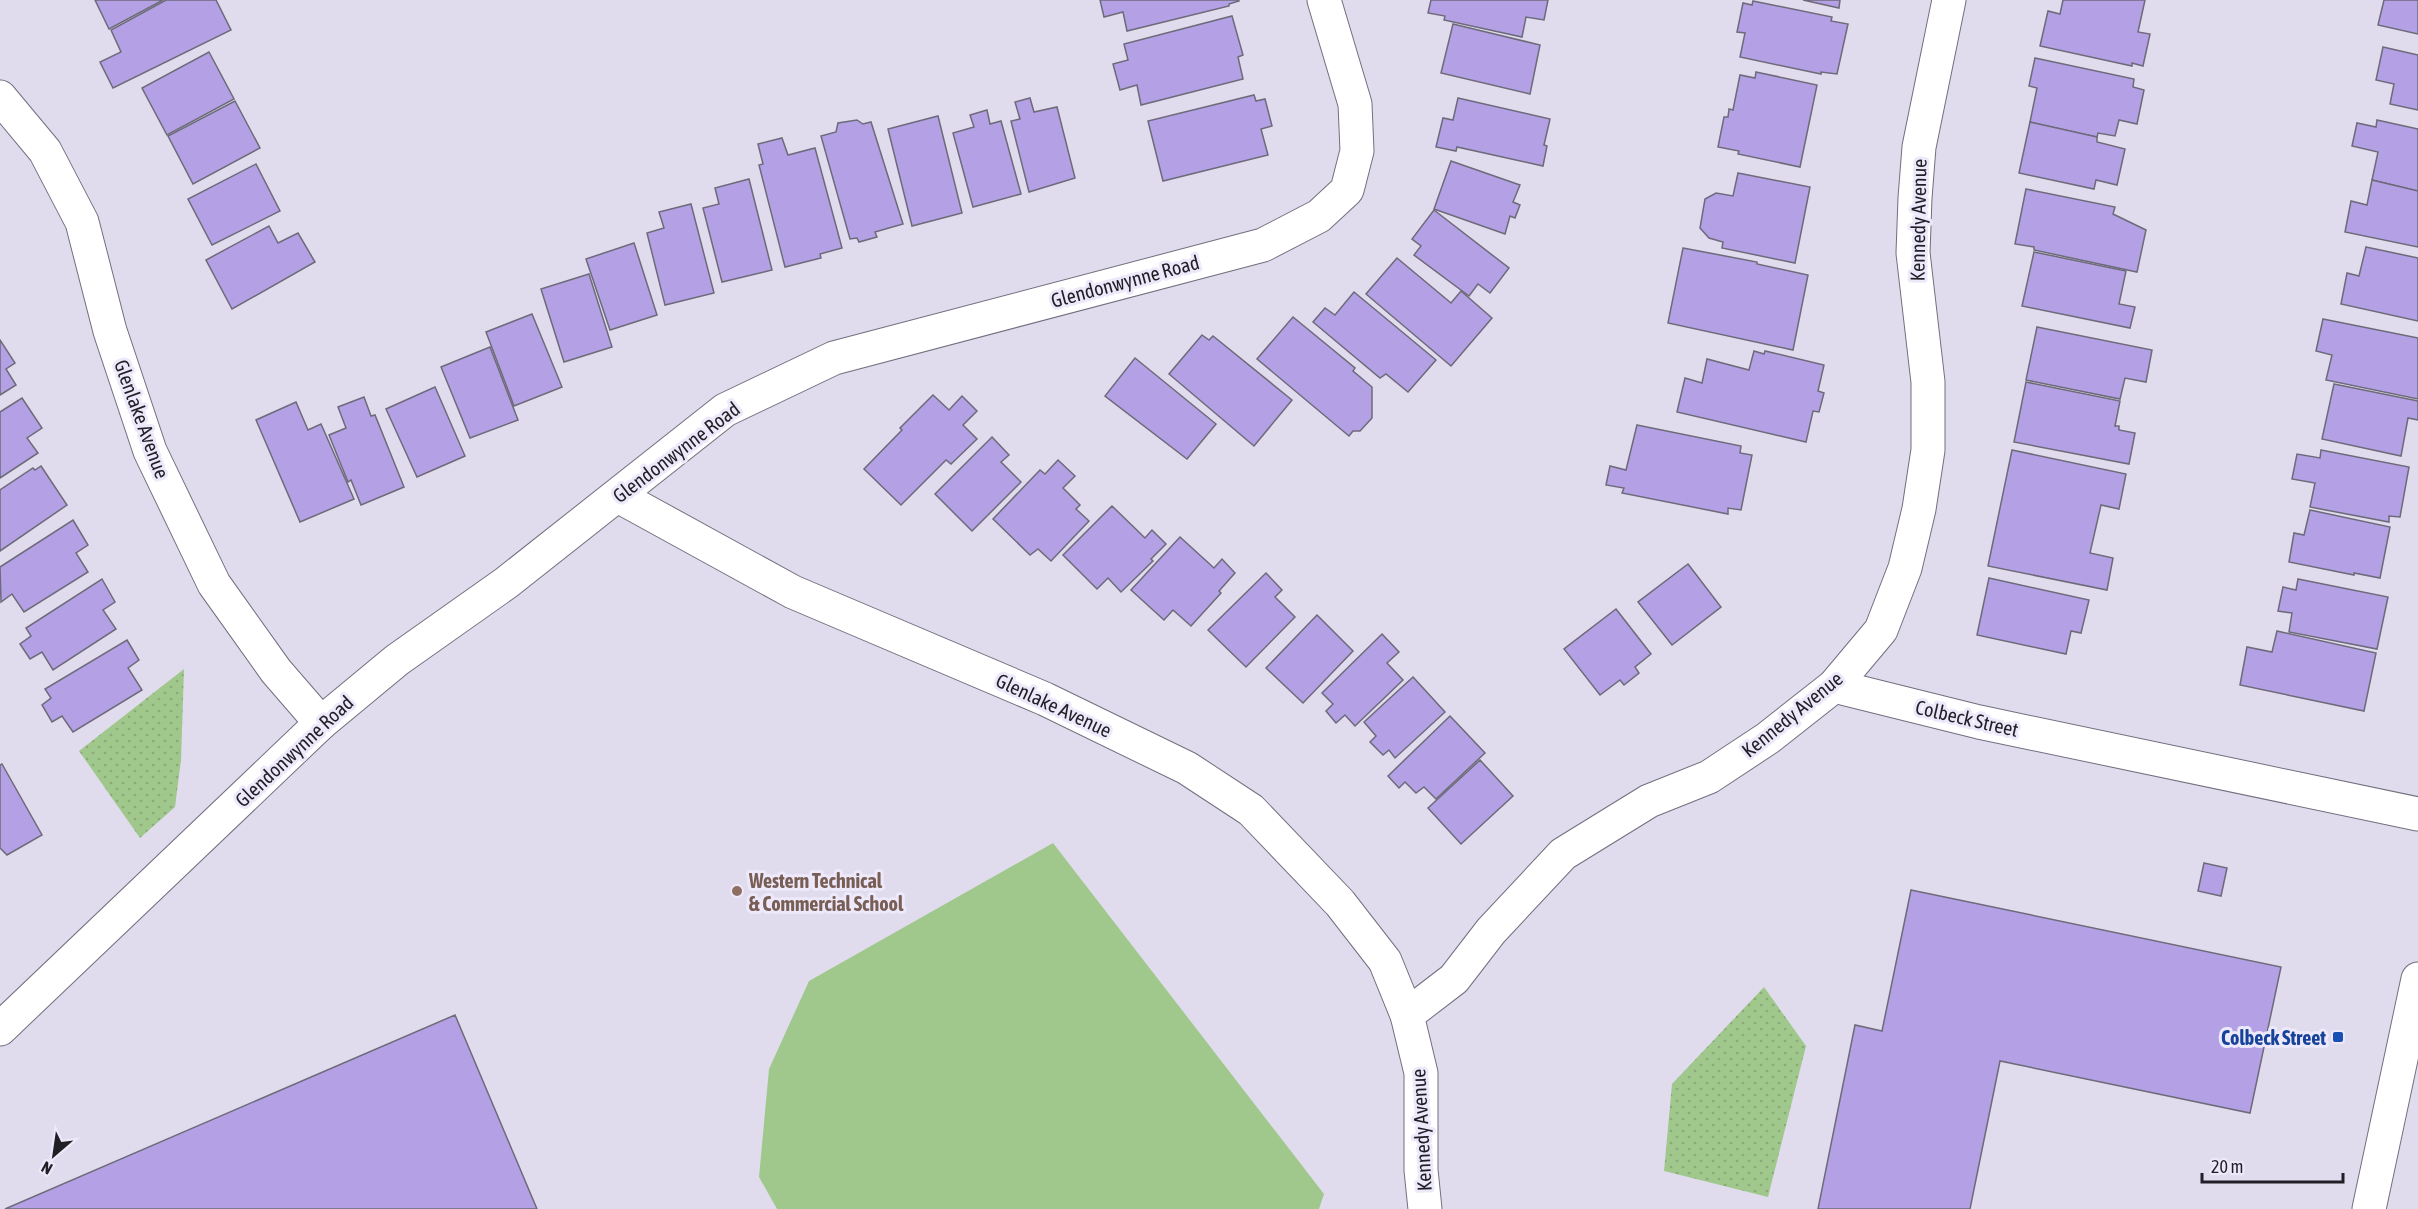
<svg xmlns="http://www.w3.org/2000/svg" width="2418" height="1209" viewBox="0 0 2418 1209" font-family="'Asap Condensed',sans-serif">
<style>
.grass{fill:url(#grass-dots)}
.pitch{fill:#a1c88c}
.building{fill:#b4a1e5;stroke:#6d6a79;stroke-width:1.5}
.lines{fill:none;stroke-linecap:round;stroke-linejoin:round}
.minor-casing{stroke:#726f7e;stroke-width:35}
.tertiary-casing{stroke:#726f7e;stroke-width:35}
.minor{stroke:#fff;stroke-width:33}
.tertiary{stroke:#fff;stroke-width:33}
.education-dot{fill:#8d6e63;stroke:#ede9fb;stroke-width:2}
.transit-dot{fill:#1a4fb4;stroke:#ede9fb;stroke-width:2}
.labels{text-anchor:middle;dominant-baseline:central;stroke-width:6;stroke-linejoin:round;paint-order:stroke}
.street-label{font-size:20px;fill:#211f26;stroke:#ede9fb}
.education-label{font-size:20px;font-weight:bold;fill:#785e54;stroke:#ede9fb;text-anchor:start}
.transit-label{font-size:20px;font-weight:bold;fill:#164399;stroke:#ede9fb;text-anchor:end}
</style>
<defs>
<pattern id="grass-dots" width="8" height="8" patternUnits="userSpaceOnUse" patternTransform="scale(1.5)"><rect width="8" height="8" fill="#a1c88c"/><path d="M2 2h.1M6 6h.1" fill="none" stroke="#8aab79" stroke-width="1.8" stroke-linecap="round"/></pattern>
</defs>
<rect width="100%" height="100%" fill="#e0dcee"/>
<!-- grass -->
<g class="grass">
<path d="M 184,669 L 181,760 L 175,807 L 140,838 L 79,751 Z"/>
<path d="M 1764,987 L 1806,1046 L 1768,1197 L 1664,1171 L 1672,1084 Z"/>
</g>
<!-- pitch -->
<path class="pitch" d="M 1053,843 L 1324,1194 L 1319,1209 L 777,1209 L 759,1177 L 769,1069 L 809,981 Z"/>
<!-- building -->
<g class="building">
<path d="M 95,0 L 163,0 L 109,29 Z"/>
<path d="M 166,0 L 216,0 L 231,30 L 113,88 L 100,62 L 121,52 L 111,30 Z"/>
<path d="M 1100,0 L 1238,0 L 1239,1 L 1229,4 L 1229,6 L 1127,31 L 1123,12 L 1104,17 Z"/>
<path d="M 1431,0 L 1548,0 L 1544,20 L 1526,17 L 1522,37 L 1444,20 L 1445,16 L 1428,13 Z"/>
<path d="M 1803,0 L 1840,0 L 1839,8 Z"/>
<path d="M 2063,0 L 2145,0 L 2138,32 L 2150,34 L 2143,66 L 2132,63 L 2132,66 L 2040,46 L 2048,11 L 2060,14 Z"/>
<path d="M 2384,0 L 2418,0 L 2418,34 L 2378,25 Z"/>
<path d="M 1753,1 L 1832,17 L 1831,21 L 1848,24 L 1837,74 L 1821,72 L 1821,74 L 1740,57 L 1745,33 L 1737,32 L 1743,3 L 1752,5 Z"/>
<path d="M 1232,16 L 1243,55 L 1238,57 L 1243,79 L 1141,105 L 1137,85 L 1120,90 L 1113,64 L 1128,60 L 1124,44 Z"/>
<path d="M 1453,24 L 1540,45 L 1530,94 L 1441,73 Z"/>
<path d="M 2383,47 L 2418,55 L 2418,110 L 2390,104 L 2394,84 L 2376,80 Z"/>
<path d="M 209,52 L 234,99 L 167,135 L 142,88 Z"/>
<path d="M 2035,58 L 2134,79 L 2133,87 L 2144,90 L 2137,124 L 2119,120 L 2115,136 L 2098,133 L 2097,137 L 2030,122 L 2037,88 L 2029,86 Z"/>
<path d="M 1756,72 L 1817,85 L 1800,167 L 1738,154 L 1739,151 L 1718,147 L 1724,117 L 1728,117 L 1729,109 L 1733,110 L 1740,75 L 1755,78 Z"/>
<path d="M 1254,95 L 1256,101 L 1265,99 L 1272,126 L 1261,129 L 1268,155 L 1163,181 L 1148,121 Z"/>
<path d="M 1030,98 L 1034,112 L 1057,107 L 1075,178 L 1029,192 L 1011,121 L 1020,119 L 1015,102 Z"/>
<path d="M 1458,98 L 1550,119 L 1544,145 L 1547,146 L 1543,166 L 1457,147 L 1456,151 L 1436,147 L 1443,118 L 1453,120 Z"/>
<path d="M 235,101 L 260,148 L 193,184 L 168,136 Z"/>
<path d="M 987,110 L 990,124 L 1001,121 L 1021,194 L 973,207 L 953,133 L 974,127 L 970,115 Z"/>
<path d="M 938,116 L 962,213 L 912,226 L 888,129 Z"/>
<path d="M 857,120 L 863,124 L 871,122 L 903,224 L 875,232 L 877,237 L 859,242 L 857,238 L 850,239 L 821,136 L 836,132 L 838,123 Z"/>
<path d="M 2377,120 L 2418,129 L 2418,191 L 2372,180 L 2378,152 L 2352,146 L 2357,123 L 2376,127 Z"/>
<path d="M 2030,122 L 2097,137 L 2097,142 L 2125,149 L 2117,185 L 2096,180 L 2094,189 L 2019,173 Z"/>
<path d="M 782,138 L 788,155 L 815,148 L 842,248 L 820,254 L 821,258 L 785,267 L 759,165 L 763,164 L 758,144 Z"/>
<path d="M 1451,161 L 1520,185 L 1513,202 L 1520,205 L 1515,218 L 1510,216 L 1505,234 L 1434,209 Z"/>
<path d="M 256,164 L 280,211 L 212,245 L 188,199 Z"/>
<path d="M 1738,173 L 1810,187 L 1795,263 L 1722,248 L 1723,242 L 1709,238 L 1700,228 L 1705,199 L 1716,193 L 1733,196 Z"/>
<path d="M 749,179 L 772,270 L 722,282 L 703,208 L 719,204 L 715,188 Z"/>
<path d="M 2372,180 L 2418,191 L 2418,247 L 2345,232 L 2351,201 L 2367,205 Z"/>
<path d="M 2026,189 L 2115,207 L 2113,214 L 2146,230 L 2137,272 L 2034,250 L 2034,247 L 2015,244 Z"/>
<path d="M 691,204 L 714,293 L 665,305 L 647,233 L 664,228 L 659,212 Z"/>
<path d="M 1434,210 L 1509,268 L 1490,293 L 1478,284 L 1469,296 L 1414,255 L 1421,246 L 1412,239 Z"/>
<path d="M 269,226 L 278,243 L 298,233 L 315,262 L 232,309 L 206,260 Z"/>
<path d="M 634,243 L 657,315 L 610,330 L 586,259 Z"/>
<path d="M 2366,247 L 2418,258 L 2418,321 L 2341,304 L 2347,273 L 2359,276 Z"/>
<path d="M 1683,248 L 1757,262 L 1757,264 L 1808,275 L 1793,350 L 1668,323 Z"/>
<path d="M 2034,252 L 2126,271 L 2119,304 L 2135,307 L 2130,328 L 2022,306 Z"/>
<path d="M 1397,258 L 1451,303 L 1461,291 L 1492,318 L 1451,366 L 1366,294 Z"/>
<path d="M 589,274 L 612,347 L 564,362 L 541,289 Z"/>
<path d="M 1354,292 L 1436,360 L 1408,392 L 1386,374 L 1380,378 L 1313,322 L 1325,308 L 1335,315 Z"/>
<path d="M 532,314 L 562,387 L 514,406 L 486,332 Z"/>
<path d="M 1293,317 L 1355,368 L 1353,371 L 1372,387 L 1372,418 L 1360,431 L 1353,431 L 1349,436 L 1257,359 Z"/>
<path d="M 2323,319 L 2418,338 L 2418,399 L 2326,380 L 2332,355 L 2316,351 Z"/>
<path d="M 2037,327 L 2152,350 L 2146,382 L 2125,378 L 2120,399 L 2026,380 Z"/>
<path d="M 1202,335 L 1209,340 L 1213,336 L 1292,400 L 1254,446 L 1169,374 Z"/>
<path d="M 0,340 L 15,363 L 6,369 L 16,385 L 0,395 Z"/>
<path d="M 490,347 L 518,420 L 470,438 L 441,367 Z"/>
<path d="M 1754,351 L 1764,354 L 1765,351 L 1824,365 L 1818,391 L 1824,393 L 1819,412 L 1813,411 L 1806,442 L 1677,412 L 1685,378 L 1702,383 L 1707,359 L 1749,370 Z"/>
<path d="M 1135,358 L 1216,424 L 1187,459 L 1105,396 Z"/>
<path d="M 2026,382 L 2120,401 L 2115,426 L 2119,426 L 2119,430 L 2135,433 L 2129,464 L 2014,442 Z"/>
<path d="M 2334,384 L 2418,401 L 2418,420 L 2408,418 L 2401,456 L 2322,439 Z"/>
<path d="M 435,387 L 465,456 L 417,477 L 386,409 Z"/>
<path d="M 933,395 L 949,410 L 962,396 L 977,411 L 963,425 L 977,439 L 951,464 L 946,460 L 901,505 L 864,469 L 902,430 L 900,428 Z"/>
<path d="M 364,397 L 371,416 L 375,415 L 404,487 L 361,505 L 351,480 L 348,482 L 329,435 L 346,428 L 338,407 Z"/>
<path d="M 22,398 L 42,428 L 27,438 L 38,453 L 0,478 L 0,412 Z"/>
<path d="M 296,402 L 308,430 L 321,424 L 354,499 L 300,522 L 256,420 Z"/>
<path d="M 1637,425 L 1741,446 L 1740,453 L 1752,455 L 1741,510 L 1728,508 L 1728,514 L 1622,493 L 1624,488 L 1606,485 L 1610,466 L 1626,470 Z"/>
<path d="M 992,437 L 1009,455 L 1001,462 L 1021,482 L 972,531 L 935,494 Z"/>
<path d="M 2012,450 L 2126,474 L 2119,509 L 2101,505 L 2090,553 L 2113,558 L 2107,590 L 1988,566 Z"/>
<path d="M 2321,450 L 2409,467 L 2400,517 L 2389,516 L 2389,522 L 2310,507 L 2315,483 L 2292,479 L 2297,454 L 2320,458 Z"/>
<path d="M 1058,460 L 1075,476 L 1063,488 L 1080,505 L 1076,509 L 1089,521 L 1051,561 L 1038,549 L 1030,555 L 993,519 L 1040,470 L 1045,474 Z"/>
<path d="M 41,466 L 67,505 L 0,551 L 0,490 L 33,468 L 35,470 Z"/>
<path d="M 1112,506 L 1145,538 L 1152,530 L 1166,544 L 1151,559 L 1153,561 L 1121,592 L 1108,578 L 1097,589 L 1063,555 Z"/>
<path d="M 2310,510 L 2390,527 L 2380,578 L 2354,573 L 2354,575 L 2289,562 L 2294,533 L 2304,535 Z"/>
<path d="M 73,520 L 88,545 L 76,553 L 88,572 L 24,612 L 12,594 L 1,602 L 0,567 Z"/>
<path d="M 1180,537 L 1214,568 L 1222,559 L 1235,573 L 1219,591 L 1221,593 L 1191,626 L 1173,610 L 1164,620 L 1131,590 Z"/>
<path d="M 1688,564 L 1721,607 L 1672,645 L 1638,602 Z"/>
<path d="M 1266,573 L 1282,590 L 1275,597 L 1295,617 L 1246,667 L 1208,630 Z"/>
<path d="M 1989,578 L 2089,600 L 2081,633 L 2071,631 L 2066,654 L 1977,635 Z"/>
<path d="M 102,579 L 115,602 L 103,610 L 116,629 L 53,670 L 42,652 L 30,659 L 20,644 L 31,636 L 26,628 Z"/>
<path d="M 2298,579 L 2388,597 L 2377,649 L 2289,632 L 2292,613 L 2278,611 L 2283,587 L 2296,590 Z"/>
<path d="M 1616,609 L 1651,654 L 1635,667 L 1639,673 L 1624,685 L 1620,680 L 1600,695 L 1564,649 Z"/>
<path d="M 1317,615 L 1353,651 L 1303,703 L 1266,668 Z"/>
<path d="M 2277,631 L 2376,653 L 2364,711 L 2240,685 L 2247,647 L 2272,652 Z"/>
<path d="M 1382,634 L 1399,652 L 1387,663 L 1403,680 L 1355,726 L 1345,715 L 1336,723 L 1326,711 L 1333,704 L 1322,693 Z"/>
<path d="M 127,640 L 139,660 L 128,668 L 142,690 L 73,732 L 62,716 L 52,722 L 42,705 L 51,698 L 45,689 Z"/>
<path d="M 1413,677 L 1445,712 L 1395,758 L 1389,750 L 1383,755 L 1370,742 L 1376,736 L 1364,722 Z"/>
<path d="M 1450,716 L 1485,753 L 1436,799 L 1424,787 L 1416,793 L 1405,782 L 1399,788 L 1388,776 Z"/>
<path d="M 1480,760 L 1513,796 L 1461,844 L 1428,808 Z"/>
<path d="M 2,764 L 42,835 L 7,855 L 0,848 L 0,765 Z"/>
<path d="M 2204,863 L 2227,868 L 2221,896 L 2198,891 Z"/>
<path d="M 1911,890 L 2281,967 L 2250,1113 L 2000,1061 L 1970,1209 L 1818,1209 L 1855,1025 L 1882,1031 Z"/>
<path d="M 455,1015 L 537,1209 L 5,1209 Z"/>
</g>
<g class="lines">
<!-- minor casing -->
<g class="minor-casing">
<g id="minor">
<path d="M 0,97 L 45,151 L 82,222 L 110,331 L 150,451 L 214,584 L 276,671 L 321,723"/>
<path d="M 618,496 L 793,592 L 1045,699 L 1187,768 L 1251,810 L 1340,903 L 1385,961 L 1407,1015"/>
<path d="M 1834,686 L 1979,722 L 2418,814"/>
<path d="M 0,1029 L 321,723 L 397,660 L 506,583 L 725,410 L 834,358 L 1263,245 L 1319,216 L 1347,190 L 1357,151 L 1355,104 L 1324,0"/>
<path d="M 1425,1209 L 1421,1170 L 1421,1073 L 1407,1015 L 1454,979 L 1491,931 L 1563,854 L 1649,801 L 1709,777 L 1768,738 L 1834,686 L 1881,630 L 1905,568 L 1919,509 L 1928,450 L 1928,382 L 1913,253 L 1915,198 L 1919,147 L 1949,0"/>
</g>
</g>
<!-- tertiary casing -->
<g class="tertiary-casing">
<path id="tertiary" d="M 2369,1209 L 2418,979"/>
</g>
<!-- minor -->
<use href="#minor" class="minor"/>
<!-- tertiary -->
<use href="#tertiary" class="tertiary"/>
</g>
<!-- markers -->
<circle class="education-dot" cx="737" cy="891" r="6"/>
<rect class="transit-dot" x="2332" y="1031" width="12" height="12" rx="3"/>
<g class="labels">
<!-- street labels -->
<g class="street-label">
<text transform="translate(1918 220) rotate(-89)">Kennedy Avenue</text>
<text transform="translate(1125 281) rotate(-15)">Glendonwynne Road</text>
<text transform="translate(142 419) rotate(70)">Glenlake Avenue</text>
<text transform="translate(676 452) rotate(-37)">Glendonwynne Road</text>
<text transform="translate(1054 705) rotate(25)">Glenlake Avenue</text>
<text transform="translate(1792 714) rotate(-39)">Kennedy Avenue</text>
<text transform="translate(1967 718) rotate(13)">Colbeck Street</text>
<text transform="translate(294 751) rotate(-43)">Glendonwynne Road</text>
<text transform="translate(1421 1130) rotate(-93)">Kennedy Avenue</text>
</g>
<!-- education labels -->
<g class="education-label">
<text x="749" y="880">Western Technical<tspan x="749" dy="23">&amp; Commercial School</tspan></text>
</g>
<!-- transit labels -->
<g class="transit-label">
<text x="2326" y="1037">Colbeck Street</text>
</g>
</g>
<!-- north arrow -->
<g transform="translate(54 1155) rotate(209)" stroke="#ede9fb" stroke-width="4.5" paint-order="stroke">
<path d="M0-4.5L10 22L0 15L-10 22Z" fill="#211f26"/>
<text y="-9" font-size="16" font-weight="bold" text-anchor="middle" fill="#211f26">N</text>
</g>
<!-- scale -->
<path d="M2202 1173v9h141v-9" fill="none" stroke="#211f26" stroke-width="3"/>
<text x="2211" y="1173" font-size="18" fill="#211f26" stroke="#ede9fb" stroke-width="4.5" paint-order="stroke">20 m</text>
</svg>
